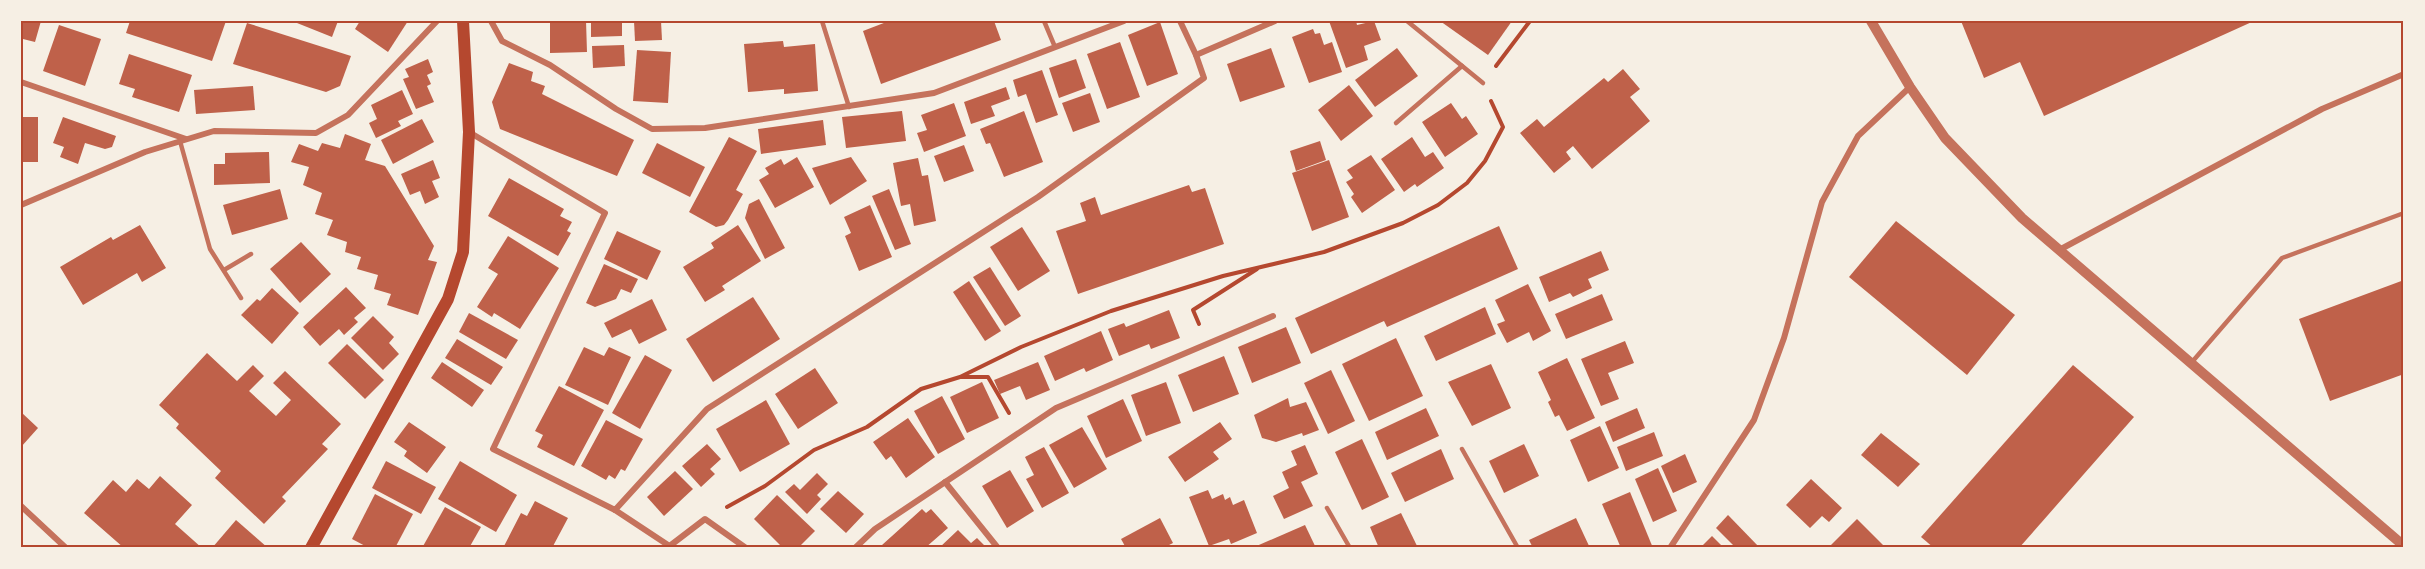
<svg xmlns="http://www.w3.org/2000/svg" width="2425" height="569" viewBox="0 0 2425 569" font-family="Helvetica,sans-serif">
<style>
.building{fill:#bf614a}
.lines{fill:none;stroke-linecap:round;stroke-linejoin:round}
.path{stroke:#b5482f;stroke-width:4}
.service{stroke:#c5725c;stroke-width:4.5}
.minor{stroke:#c5725c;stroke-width:6}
.tertiary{stroke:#c5725c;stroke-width:10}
.secondary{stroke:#b5482f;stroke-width:12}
.neatline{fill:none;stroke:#b5482f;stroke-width:2}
</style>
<rect width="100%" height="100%" fill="#f6efe4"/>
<!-- building -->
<g class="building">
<path d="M 21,21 L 41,21 L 35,42 L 23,39 L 21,43 Z"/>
<path d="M 130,21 L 226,21 L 212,61 L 126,33 Z"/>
<path d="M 292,21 L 338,21 L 332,37 Z"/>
<path d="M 360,21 L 408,21 L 388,52 L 355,29 Z"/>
<path d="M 550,21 L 586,21 L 587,52 L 550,53 Z"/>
<path d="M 591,21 L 622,21 L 622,36 L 591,37 Z"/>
<path d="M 634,21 L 661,21 L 662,40 L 635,41 Z"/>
<path d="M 889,21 L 994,21 L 1001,40 L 881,84 L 863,31 Z"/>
<path d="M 1329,21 L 1356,21 L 1357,25 L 1374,21 L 1381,40 L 1364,46 L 1368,60 L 1346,68 Z"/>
<path d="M 1440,21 L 1512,21 L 1488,55 Z"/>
<path d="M 1961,21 L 2254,21 L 2044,116 L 2020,62 L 1984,78 Z"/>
<path d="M 1160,22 L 1178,74 L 1147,86 L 1128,35 Z"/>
<path d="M 247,23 L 351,56 L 340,86 L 326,92 L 233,64 Z"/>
<path d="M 59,25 L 101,39 L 85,86 L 43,71 Z"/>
<path d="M 1313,29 L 1315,34 L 1320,33 L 1324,45 L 1332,42 L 1342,72 L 1309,83 L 1292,37 Z"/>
<path d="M 783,41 L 784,47 L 815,44 L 818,91 L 784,94 L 784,89 L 748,92 L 744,44 Z"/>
<path d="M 1120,42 L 1140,97 L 1107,109 L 1087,54 Z"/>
<path d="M 624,45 L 625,66 L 593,68 L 592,46 Z"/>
<path d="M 1271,48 L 1285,87 L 1240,102 L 1227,64 Z"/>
<path d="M 1397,48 L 1418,76 L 1375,107 L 1355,80 Z"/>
<path d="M 637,50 L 671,52 L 668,103 L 633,101 Z"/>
<path d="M 129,54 L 192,75 L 179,112 L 132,97 L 135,89 L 119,84 Z"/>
<path d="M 428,59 L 433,72 L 427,75 L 431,84 L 427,86 L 434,102 L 416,109 L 403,79 L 409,77 L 405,69 Z"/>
<path d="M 1076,59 L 1086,88 L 1059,98 L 1049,68 Z"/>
<path d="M 509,63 L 533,72 L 531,81 L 545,86 L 542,94 L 634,140 L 617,176 L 500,129 L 492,102 Z"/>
<path d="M 1623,69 L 1640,89 L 1630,97 L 1650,121 L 1592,169 L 1573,146 L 1566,152 L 1571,159 L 1554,173 L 1520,133 L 1537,119 L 1544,127 L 1604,78 L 1608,82 Z"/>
<path d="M 1042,70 L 1058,115 L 1036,123 L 1026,94 L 1018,97 L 1013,80 Z"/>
<path d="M 1349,85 L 1373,116 L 1341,141 L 1318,110 Z"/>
<path d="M 253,86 L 255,110 L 196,114 L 194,90 Z"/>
<path d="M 1006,87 L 1010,99 L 991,106 L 995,116 L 971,124 L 964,102 Z"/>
<path d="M 402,90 L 413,114 L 398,121 L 401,126 L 376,138 L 369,123 L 377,119 L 371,105 Z"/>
<path d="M 1090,93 L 1100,122 L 1073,132 L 1062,103 Z"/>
<path d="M 954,103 L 966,136 L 924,152 L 917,133 L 927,130 L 921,115 Z"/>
<path d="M 1451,103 L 1462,119 L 1466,116 L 1478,134 L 1445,157 L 1422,122 Z"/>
<path d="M 902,111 L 906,141 L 846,148 L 842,117 Z"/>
<path d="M 1024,111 L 1043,162 L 1004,177 L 990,143 L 986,144 L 980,129 Z"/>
<rect x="21" y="117" width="17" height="45"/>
<path d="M 63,117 L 116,136 L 112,147 L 105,149 L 85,143 L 78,164 L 60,157 L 64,147 L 53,143 Z"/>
<path d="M 422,119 L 434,142 L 393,164 L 381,140 Z"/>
<path d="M 823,120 L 826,145 L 761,154 L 758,129 Z"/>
<path d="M 345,134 L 371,144 L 365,160 L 385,166 L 434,246 L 428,260 L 437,262 L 418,315 L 387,305 L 391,294 L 374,289 L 378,275 L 357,269 L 361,257 L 345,252 L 347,242 L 327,235 L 333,220 L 315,214 L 322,193 L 303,185 L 309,167 L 291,162 L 299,144 L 318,151 L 322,143 L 340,148 Z"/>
<path d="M 729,137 L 757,151 L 736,190 L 743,194 L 728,220 L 724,225 L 716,227 L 689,212 Z"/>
<path d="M 1412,137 L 1425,157 L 1433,152 L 1444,168 L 1417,187 L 1415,184 L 1404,192 L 1381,159 Z"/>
<path d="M 1320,141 L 1326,160 L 1296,171 L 1290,151 Z"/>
<path d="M 657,143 L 705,167 L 690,197 L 642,173 Z"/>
<path d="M 964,145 L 974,171 L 944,182 L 934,156 Z"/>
<path d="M 269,152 L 270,183 L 214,185 L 214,164 L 225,164 L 225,153 Z"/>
<path d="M 1371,155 L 1395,190 L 1362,213 L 1351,197 L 1354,194 L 1346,182 L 1353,178 L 1347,170 Z"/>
<path d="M 797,157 L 814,187 L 775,208 L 759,180 L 769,174 L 765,168 L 781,159 L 784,165 Z"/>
<path d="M 851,157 L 867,181 L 830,205 L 812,168 Z"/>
<path d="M 918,158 L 922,176 L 928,175 L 936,221 L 914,226 L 910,204 L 901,206 L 893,163 Z"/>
<path d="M 433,160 L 440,178 L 432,181 L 439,197 L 425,204 L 420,191 L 410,195 L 401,174 Z"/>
<path d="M 1329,160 L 1349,217 L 1312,231 L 1292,173 Z"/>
<path d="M 509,178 L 564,209 L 560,216 L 572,222 L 567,231 L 571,233 L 558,256 L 488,216 Z"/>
<path d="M 1189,185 L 1192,192 L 1205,188 L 1224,244 L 1078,294 L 1056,231 L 1086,221 L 1080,203 L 1095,197 L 1101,215 Z"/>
<path d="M 280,189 L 288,219 L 232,235 L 223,205 Z"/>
<path d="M 889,189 L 911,244 L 895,250 L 872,196 Z"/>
<path d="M 759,199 L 785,248 L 765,259 L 745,218 L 749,204 Z"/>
<path d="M 870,205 L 892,257 L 859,271 L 845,236 L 851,233 L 844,217 Z"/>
<path d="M 1896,221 L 2015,315 L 1967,375 L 1849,277 Z"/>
<path d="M 140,225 L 166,268 L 142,282 L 137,273 L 83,305 L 60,267 L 111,237 L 113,240 Z"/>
<path d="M 738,225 L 761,261 L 722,286 L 725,290 L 705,302 L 683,267 L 714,248 L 711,243 Z"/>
<path d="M 1499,226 L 1518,269 L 1387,327 L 1384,321 L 1311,354 L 1295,318 Z"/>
<path d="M 1022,227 L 1050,271 L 1018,291 L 990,247 Z"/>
<path d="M 617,231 L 661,251 L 647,280 L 604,259 Z"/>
<path d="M 508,236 L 559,268 L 520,329 L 494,313 L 492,317 L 477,307 L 498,274 L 488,268 Z"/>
<path d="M 301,242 L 331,274 L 300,303 L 270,269 Z"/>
<path d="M 1601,251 L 1609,270 L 1588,279 L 1592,288 L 1573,297 L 1570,293 L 1549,302 L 1539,277 Z"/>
<path d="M 604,264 L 638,279 L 631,293 L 621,289 L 616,299 L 595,307 L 586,303 Z"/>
<path d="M 990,267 L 1021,316 L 1005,326 L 973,277 Z"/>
<path d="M 2404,280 L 2404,374 L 2330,401 L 2299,319 Z"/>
<path d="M 969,281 L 1001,331 L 985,341 L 953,292 Z"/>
<path d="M 1528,284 L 1551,331 L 1533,341 L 1529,332 L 1507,343 L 1497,324 L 1505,321 L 1495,300 Z"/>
<path d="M 346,287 L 366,308 L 354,318 L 358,322 L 344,335 L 339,329 L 320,346 L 303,327 Z"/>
<path d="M 272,288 L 299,313 L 272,344 L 241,315 L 257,299 L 260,301 Z"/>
<path d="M 1602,294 L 1613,320 L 1566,339 L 1555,314 Z"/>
<path d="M 753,297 L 780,339 L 713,382 L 686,339 Z"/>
<path d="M 652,299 L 667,330 L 639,344 L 631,329 L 612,338 L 604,323 Z"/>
<path d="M 1485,307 L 1496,334 L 1436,361 L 1424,336 Z"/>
<path d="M 1169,310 L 1180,338 L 1151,349 L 1149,344 L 1119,356 L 1108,329 L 1124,323 L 1126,327 Z"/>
<path d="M 469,313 L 518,340 L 506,359 L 459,332 Z"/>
<path d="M 373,316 L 394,337 L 389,343 L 399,354 L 383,370 L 351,338 Z"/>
<path d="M 1286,327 L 1301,363 L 1252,383 L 1238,347 Z"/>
<path d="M 1101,331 L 1113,360 L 1086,372 L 1084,368 L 1055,381 L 1044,356 Z"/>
<path d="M 1396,338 L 1423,396 L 1369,421 L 1342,364 Z"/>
<path d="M 457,339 L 503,367 L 491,385 L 445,358 Z"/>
<path d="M 1625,341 L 1634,363 L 1608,373 L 1619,399 L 1601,406 L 1581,359 Z"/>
<path d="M 347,344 L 384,380 L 365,399 L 328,363 Z"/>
<path d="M 584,347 L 604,356 L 609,347 L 631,357 L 608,405 L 565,385 Z"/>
<path d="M 207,353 L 237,381 L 253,365 L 264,376 L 249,391 L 276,416 L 291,400 L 273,383 L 285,371 L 341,424 L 322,444 L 328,449 L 282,497 L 286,501 L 264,524 L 215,478 L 221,471 L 176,428 L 179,424 L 159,405 Z"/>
<path d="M 645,355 L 672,370 L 640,429 L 612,413 Z"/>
<path d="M 1224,356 L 1239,394 L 1193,412 L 1178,375 Z"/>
<path d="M 1567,358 L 1595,418 L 1567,431 L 1559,415 L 1555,417 L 1548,402 L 1551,400 L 1538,372 Z"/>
<path d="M 442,362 L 484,390 L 472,407 L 431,378 Z"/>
<path d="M 1038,362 L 1050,390 L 1026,400 L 1020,386 L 1000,394 L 994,380 Z"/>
<path d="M 1491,364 L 1511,408 L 1472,426 L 1448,382 Z"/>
<path d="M 2073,365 L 2134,417 L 2019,548 L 1934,548 L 1921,537 Z"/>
<path d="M 815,368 L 838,403 L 798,429 L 775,394 Z"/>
<path d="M 1331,370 L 1355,421 L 1328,434 L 1304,383 Z"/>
<path d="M 982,382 L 999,418 L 967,433 L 950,397 Z"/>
<path d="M 1166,382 L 1181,423 L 1146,436 L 1131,395 Z"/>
<path d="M 559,386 L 604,410 L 574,466 L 537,447 L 543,435 L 535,431 Z"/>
<path d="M 942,396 L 965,439 L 938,454 L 914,411 Z"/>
<path d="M 1288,398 L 1290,407 L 1306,402 L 1319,430 L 1303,436 L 1302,433 L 1276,442 L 1262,438 L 1254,415 Z"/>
<path d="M 1123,399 L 1142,441 L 1106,458 L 1087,416 Z"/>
<path d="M 766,400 L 790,444 L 740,472 L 716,429 Z"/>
<path d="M 1426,408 L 1439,436 L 1387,460 L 1375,432 Z"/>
<path d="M 1637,408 L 1645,428 L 1613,442 L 1605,422 Z"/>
<path d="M 21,412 L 38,428 L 21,447 Z"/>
<path d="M 908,418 L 935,457 L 906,478 L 891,456 L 886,460 L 873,442 Z"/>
<path d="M 606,420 L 643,439 L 625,471 L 621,469 L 615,479 L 609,475 L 606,480 L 581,466 Z"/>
<path d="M 409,422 L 446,447 L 427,473 L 404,456 L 407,451 L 394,442 Z"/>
<path d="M 1220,422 L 1232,439 L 1213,452 L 1219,459 L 1185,482 L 1168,457 Z"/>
<path d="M 1600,426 L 1619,468 L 1588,482 L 1570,440 Z"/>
<path d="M 1082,427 L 1107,469 L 1074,488 L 1049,445 Z"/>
<path d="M 1654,432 L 1663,456 L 1626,471 L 1617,447 Z"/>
<path d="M 1881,433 L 1920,464 L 1898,487 L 1861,455 Z"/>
<path d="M 1362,439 L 1389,497 L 1362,510 L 1335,452 Z"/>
<path d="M 707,444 L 721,459 L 710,469 L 715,474 L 701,487 L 682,466 Z"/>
<path d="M 1524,444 L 1539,476 L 1504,493 L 1489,461 Z"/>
<path d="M 1305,445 L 1318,474 L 1301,482 L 1313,506 L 1284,519 L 1273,496 L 1289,488 L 1282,472 L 1297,465 L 1291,451 Z"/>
<path d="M 1044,447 L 1069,493 L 1042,508 L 1026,479 L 1034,475 L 1025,457 Z"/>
<path d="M 1441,449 L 1454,479 L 1405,502 L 1391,473 Z"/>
<path d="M 1685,454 L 1697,482 L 1673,493 L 1661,466 Z"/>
<path d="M 386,461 L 436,487 L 421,514 L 372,488 Z"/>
<path d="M 460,461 L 517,495 L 496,532 L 438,499 Z"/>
<path d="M 1658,468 L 1677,511 L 1653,522 L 1635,479 Z"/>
<path d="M 1010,470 L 1034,511 L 1007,528 L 982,486 Z"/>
<path d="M 675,471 L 693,489 L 664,516 L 647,497 Z"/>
<path d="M 817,473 L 828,484 L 817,495 L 821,499 L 807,514 L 785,492 L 794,484 L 800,490 Z"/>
<path d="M 160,476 L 192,505 L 175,524 L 202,548 L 124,548 L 84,513 L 113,480 L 126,492 L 137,479 L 149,489 Z"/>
<path d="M 1811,479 L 1842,508 L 1829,522 L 1822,516 L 1810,528 L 1786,505 Z"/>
<path d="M 1208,490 L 1212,499 L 1223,494 L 1225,500 L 1230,497 L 1233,505 L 1244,500 L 1257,533 L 1231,544 L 1229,539 L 1209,546 L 1189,497 Z"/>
<path d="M 838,491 L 864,514 L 846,533 L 820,509 Z"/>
<path d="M 1630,492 L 1653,548 L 1621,548 L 1602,504 Z"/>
<path d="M 375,494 L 413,514 L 395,548 L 369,548 L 352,539 Z"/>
<path d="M 777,495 L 815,531 L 798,548 L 783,548 L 754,519 Z"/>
<path d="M 535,501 L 568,518 L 552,548 L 503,548 L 521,513 L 527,516 Z"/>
<path d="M 445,507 L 481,527 L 469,548 L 422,548 Z"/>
<path d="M 922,509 L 926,513 L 931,509 L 948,528 L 925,548 L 885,548 L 882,545 Z"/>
<path d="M 1401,513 L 1418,548 L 1379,548 L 1370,527 Z"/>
<path d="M 1728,515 L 1760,548 L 1736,548 L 1716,528 Z"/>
<path d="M 1160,518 L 1173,543 L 1163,548 L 1126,548 L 1121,539 Z"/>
<path d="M 1576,518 L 1590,548 L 1533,548 L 1529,540 Z"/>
<path d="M 1857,519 L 1883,545 L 1880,548 L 1828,548 Z"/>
<path d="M 236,520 L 268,548 L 212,548 Z"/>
<path d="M 1305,525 L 1316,548 L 1252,548 Z"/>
<path d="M 958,530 L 971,543 L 977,538 L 984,545 L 981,548 L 939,548 Z"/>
<path d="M 1712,536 L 1724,548 L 1700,548 Z"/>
</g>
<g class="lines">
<!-- path -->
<g class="path">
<path d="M 1496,66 L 1530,21"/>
<path d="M 1199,324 L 1193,310 L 1257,269"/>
<path d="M 961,377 L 988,377 L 1009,413"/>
<path d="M 727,507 L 765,486 L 814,450 L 867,427 L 921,389 L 960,377 L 1021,347 L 1111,311 L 1223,276 L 1324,252 L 1403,223 L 1438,205 L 1467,183 L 1485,161 L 1503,127 L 1491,101"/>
</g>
<!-- service -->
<g class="service">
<path d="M 822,21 L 849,107"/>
<path d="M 1044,21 L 1055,47"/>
<path d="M 1407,21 L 1483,83"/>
<path d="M 1396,123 L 1462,66"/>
<path d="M 180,141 L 210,249 L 241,298"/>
<path d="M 224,270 L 251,254"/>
<path d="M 2192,362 L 2282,258 L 2404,213"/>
<path d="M 1462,449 L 1518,548"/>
<path d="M 1327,508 L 1350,548"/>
</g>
<!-- minor -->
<g class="minor">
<path d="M 491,21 L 502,41 L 550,65 L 616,109 L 652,129 L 705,128 L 934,93 L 1124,21"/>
<path d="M 1196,55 L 1275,21"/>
<path d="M 21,82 L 186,139"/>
<path d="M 469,132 L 605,213 L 493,449 L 615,510 L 707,409 L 1038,197 L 1204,78 L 1196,55 L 1180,21"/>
<path d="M 21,205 L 145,152 L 214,131 L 316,133 L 348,115 L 437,21"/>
<path d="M 2061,249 L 2322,109 L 2404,74"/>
<path d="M 945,482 L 998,548"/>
<path d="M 21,506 L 66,548"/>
<path d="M 615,510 L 668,545"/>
<path d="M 667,548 L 705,519 L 746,548"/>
<path d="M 855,548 L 875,529 L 1056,408 L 1273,316"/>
<path d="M 1670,548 L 1754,420 L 1784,338 L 1822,202 L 1858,136 L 1910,87"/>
</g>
<!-- tertiary -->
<path class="tertiary" d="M 1871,21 L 1910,87 L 1945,138 L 2022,218 L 2404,546"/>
<!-- secondary -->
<path class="secondary" d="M 311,548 L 448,299 L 463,252 L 469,132 L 463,21"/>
</g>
<!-- border -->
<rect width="2425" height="569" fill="none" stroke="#f6efe4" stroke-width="45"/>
<rect x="22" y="22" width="2380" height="524" class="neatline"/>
</svg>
